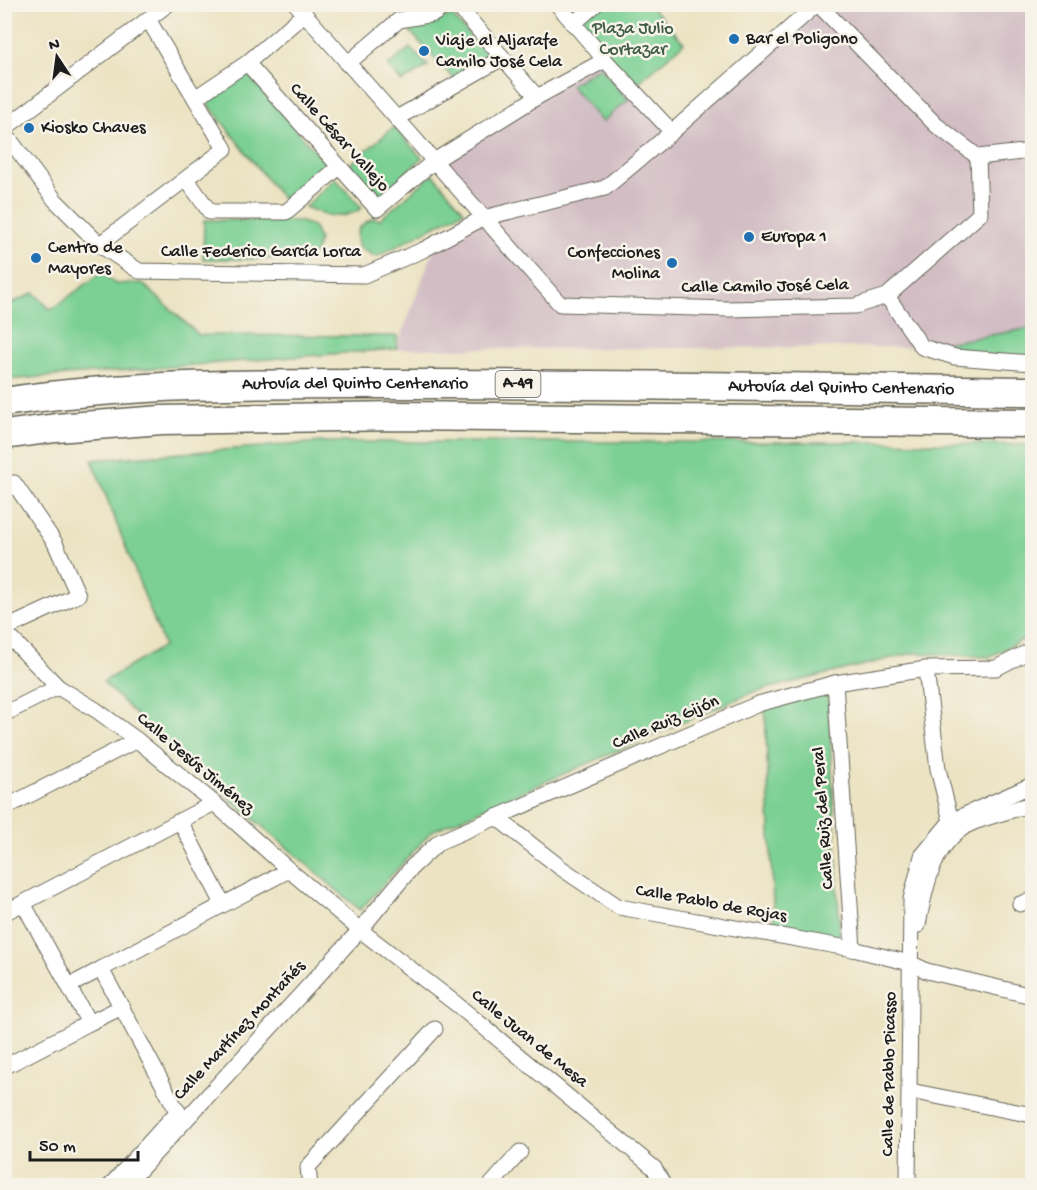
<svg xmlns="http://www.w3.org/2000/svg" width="1037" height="1190" viewBox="0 0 1037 1190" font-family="'Gochi Hand',sans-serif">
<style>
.industrial{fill:#d2bdc5}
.green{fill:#7cd094;stroke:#4c7658;stroke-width:1.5}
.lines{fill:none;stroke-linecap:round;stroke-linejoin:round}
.minor-casing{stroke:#646256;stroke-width:17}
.motorway-casing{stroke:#646256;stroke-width:31}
.minor{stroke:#fff;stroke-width:15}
.motorway{stroke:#fff;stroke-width:28}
.poi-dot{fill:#1f6fb2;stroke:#f7f3e8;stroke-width:2}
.labels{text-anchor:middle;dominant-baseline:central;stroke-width:5;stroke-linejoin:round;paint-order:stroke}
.shield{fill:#f7f3e8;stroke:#5e5c59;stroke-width:1.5}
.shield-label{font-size:16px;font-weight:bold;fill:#1c1c1c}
.park-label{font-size:18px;fill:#3e5b46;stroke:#f7f3e8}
.poi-label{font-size:18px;fill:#1c1c1c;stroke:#f7f3e8;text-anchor:start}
.street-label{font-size:18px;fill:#1c1c1c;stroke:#f7f3e8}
</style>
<rect width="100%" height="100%" fill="#f7f3e8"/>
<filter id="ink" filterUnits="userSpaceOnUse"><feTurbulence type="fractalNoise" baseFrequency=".0167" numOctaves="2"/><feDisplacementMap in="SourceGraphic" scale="12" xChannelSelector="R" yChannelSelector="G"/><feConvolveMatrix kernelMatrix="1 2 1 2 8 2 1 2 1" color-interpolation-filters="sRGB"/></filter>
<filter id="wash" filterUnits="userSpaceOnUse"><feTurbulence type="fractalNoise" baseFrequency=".008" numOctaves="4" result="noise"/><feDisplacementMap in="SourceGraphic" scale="24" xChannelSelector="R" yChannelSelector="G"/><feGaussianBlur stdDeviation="1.35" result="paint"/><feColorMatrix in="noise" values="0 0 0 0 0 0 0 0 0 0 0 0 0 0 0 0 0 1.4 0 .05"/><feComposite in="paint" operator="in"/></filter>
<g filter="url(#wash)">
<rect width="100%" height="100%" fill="#ebe3c2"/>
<!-- industrial -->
<path class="industrial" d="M 827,5 L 1032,5 L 1032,328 L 922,347 L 396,349 L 435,246 L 485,218 L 434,161 L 604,58 L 671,130 Z"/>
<!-- green -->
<g class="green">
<path d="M 596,5 L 650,5 L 684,43 L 631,89 L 574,24 Z"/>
<path d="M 452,16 L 488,55 L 453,78 L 405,26 Z"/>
<path d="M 410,48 L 428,66 L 402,82 L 388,66 Z"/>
<path d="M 600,67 L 628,100 L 602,122 L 570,85 Z"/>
<path d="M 246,73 L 327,165 L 283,200 L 205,100 Z"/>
<path d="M 394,127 L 422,158 L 378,199 L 349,165 Z"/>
<path d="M 433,174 L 464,211 L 376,257 L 359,248 C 354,232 358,225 374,218 L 379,220 Z"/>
<path d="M 335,178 L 362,208 C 341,221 327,217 305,207 Z"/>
<path d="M 204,220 L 299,221 L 313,226 L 319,239 L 316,252 L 306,259 L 203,259 Z"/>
<path d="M 102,272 L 115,284 L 142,283 L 199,335 L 398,336 L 396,349 L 5,380 L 5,306 L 34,293 L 51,310 Z"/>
<path d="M 1032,328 L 1032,363 L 922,347 Z"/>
<path d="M 323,442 L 878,442 L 1032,445 L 1032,635 L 989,657 L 913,653 L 753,692 L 432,831 L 360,910 L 160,739 L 103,682 L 164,646 L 92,460 Z"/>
<path d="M 828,691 L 840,937 L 774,928 L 765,708 Z"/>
</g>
</g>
<g filter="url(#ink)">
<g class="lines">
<!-- minor casing -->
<g class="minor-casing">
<g id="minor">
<path d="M 296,4 L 560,304 L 728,309 L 855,306 L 887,296 L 980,214 L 978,157"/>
<path d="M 456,4 L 537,97"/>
<path d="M 557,4 L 605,60 L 672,132"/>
<path d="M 818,4 L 936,125 L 978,157 L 1032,151"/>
<path d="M 573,24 L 596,4"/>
<path d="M 247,63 L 377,209 L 434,161 L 537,97 L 605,60"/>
<path d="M 347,64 L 399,20 L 434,14 L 448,4"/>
<path d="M 195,98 L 247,63 L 303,15"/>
<path d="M 397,118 L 502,58"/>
<path d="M 4,129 L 168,4"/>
<path d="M 4,132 L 55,200 L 100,245 L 139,271 L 364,275 L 423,250 L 483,218 L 605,188 L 672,132 L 817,4"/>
<path d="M 187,180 L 210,212 L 286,212 L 339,167"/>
<path d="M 100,244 L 225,149 L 148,19"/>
<path d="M 887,296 L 922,347 L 955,357 L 1032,363"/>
<path d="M 4,484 L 14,483 L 55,543 L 78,595 L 4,629"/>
<path d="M 4,631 L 58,687 L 96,710 L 137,740 L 214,803 L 289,870 L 360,930 L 455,1003 L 654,1168 L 664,1186"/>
<path d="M 926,669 L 938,769 L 951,821"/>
<path d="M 835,683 L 853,949"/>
<path d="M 4,714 L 58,687"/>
<path d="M 4,808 L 137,740"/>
<path d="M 496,817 L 561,868 L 619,907 L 853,949 L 910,963 L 927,971 L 1032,996"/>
<path d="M 180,821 L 223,904"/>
<path d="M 23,903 L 89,1023 L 122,1007"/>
<path d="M 1020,904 L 1032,900"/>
<path d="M 4,913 L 214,803"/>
<path d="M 918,925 C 925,887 934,838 974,822 C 993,815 1013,810 1032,804"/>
<path d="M 101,969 L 289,870"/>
<path d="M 69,986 L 101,969 L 183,1122"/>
<path d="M 4,1067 L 89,1023"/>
<path d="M 910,1091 L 1032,1115"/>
<path d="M 110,1186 L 178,1111"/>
<path d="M 125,1186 L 360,930 L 412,867 L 439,842 L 758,704 L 835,683 L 926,669 L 996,668 L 1032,650"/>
<path d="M 310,1186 L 308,1167 L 435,1029"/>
<path d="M 490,1186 L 520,1152"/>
<path d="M 908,1186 L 911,899 L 922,856 L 951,821 L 1032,785"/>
</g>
</g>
<!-- motorway casing -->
<g class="motorway-casing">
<g id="motorway">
<path id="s1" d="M 4,402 C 146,381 290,384 433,384 C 633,384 833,388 1032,391"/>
<path d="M 4,435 L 56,428 L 162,420 L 399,416 L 1032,423"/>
</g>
</g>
<!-- minor -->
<use href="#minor" class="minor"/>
<!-- motorway -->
<use href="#motorway" class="motorway"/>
</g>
</g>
<!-- markers -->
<g class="poi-dot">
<circle cx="734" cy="39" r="6"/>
<circle cx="424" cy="51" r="6"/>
<circle cx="29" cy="128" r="6"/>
<circle cx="749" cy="237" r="6"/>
<circle cx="36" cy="258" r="6"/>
<circle cx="672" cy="263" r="6"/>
</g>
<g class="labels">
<!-- shield labels -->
<rect class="shield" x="495.5" y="371" width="45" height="26" rx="4.5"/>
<g class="shield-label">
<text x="518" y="384">A-49</text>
</g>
<!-- park labels -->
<g class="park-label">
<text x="633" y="29">Plaza Julio<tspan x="633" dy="21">Cortazar</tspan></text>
</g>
<!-- poi labels -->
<g class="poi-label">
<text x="746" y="39">Bar el Poligono</text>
<text x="436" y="41">Viaje al Aljarafe<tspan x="436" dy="21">Camilo José Cela</tspan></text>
<text x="41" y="128">Kiosko Chaves</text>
<text x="761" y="237">Europa 1</text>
<text x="48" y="248">Centro de<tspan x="48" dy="21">Mayores</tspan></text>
<text x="660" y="253" text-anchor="end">Confecciones<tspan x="660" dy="21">Molina</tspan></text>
</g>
<!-- street labels -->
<g class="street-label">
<text transform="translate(339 138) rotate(48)">Calle César Vallejo</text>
<text x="261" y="252">Calle Federico García Lorca</text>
<text transform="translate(765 287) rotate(-1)">Calle Camilo José Cela</text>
<text stroke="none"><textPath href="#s1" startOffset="352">Autovía del Quinto Centenario</textPath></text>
<text stroke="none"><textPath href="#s1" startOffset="838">Autovía del Quinto Centenario</textPath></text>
<text transform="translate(666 723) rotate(-23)">Calle Ruiz Gijón</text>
<text transform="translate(195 764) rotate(40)">Calle Jesús Jiménez</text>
<text transform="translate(824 818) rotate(-94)">Calle Ruiz del Peral</text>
<text transform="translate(711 904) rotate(10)">Calle Pablo de Rojas</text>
<text transform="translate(240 1031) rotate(-47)">Calle Martínez Montañés</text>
<text transform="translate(529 1039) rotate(39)">Calle Juan de Mesa</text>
<text transform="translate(890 1074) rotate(-89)">Calle de Pablo Picasso</text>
</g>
</g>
<!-- margin -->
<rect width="1037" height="1190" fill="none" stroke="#f7f3e8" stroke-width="24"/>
<!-- north arrow -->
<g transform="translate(57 57) rotate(347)" stroke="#f7f3e8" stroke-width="4.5" paint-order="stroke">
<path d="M0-4.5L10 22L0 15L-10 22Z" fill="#1c1c1c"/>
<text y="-9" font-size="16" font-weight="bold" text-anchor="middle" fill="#1c1c1c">N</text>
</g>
<!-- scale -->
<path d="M30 1151v9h108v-9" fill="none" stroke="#1c1c1c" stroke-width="3"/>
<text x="39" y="1151" font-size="18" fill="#1c1c1c" stroke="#f7f3e8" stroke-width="4.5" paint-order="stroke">50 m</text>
</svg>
